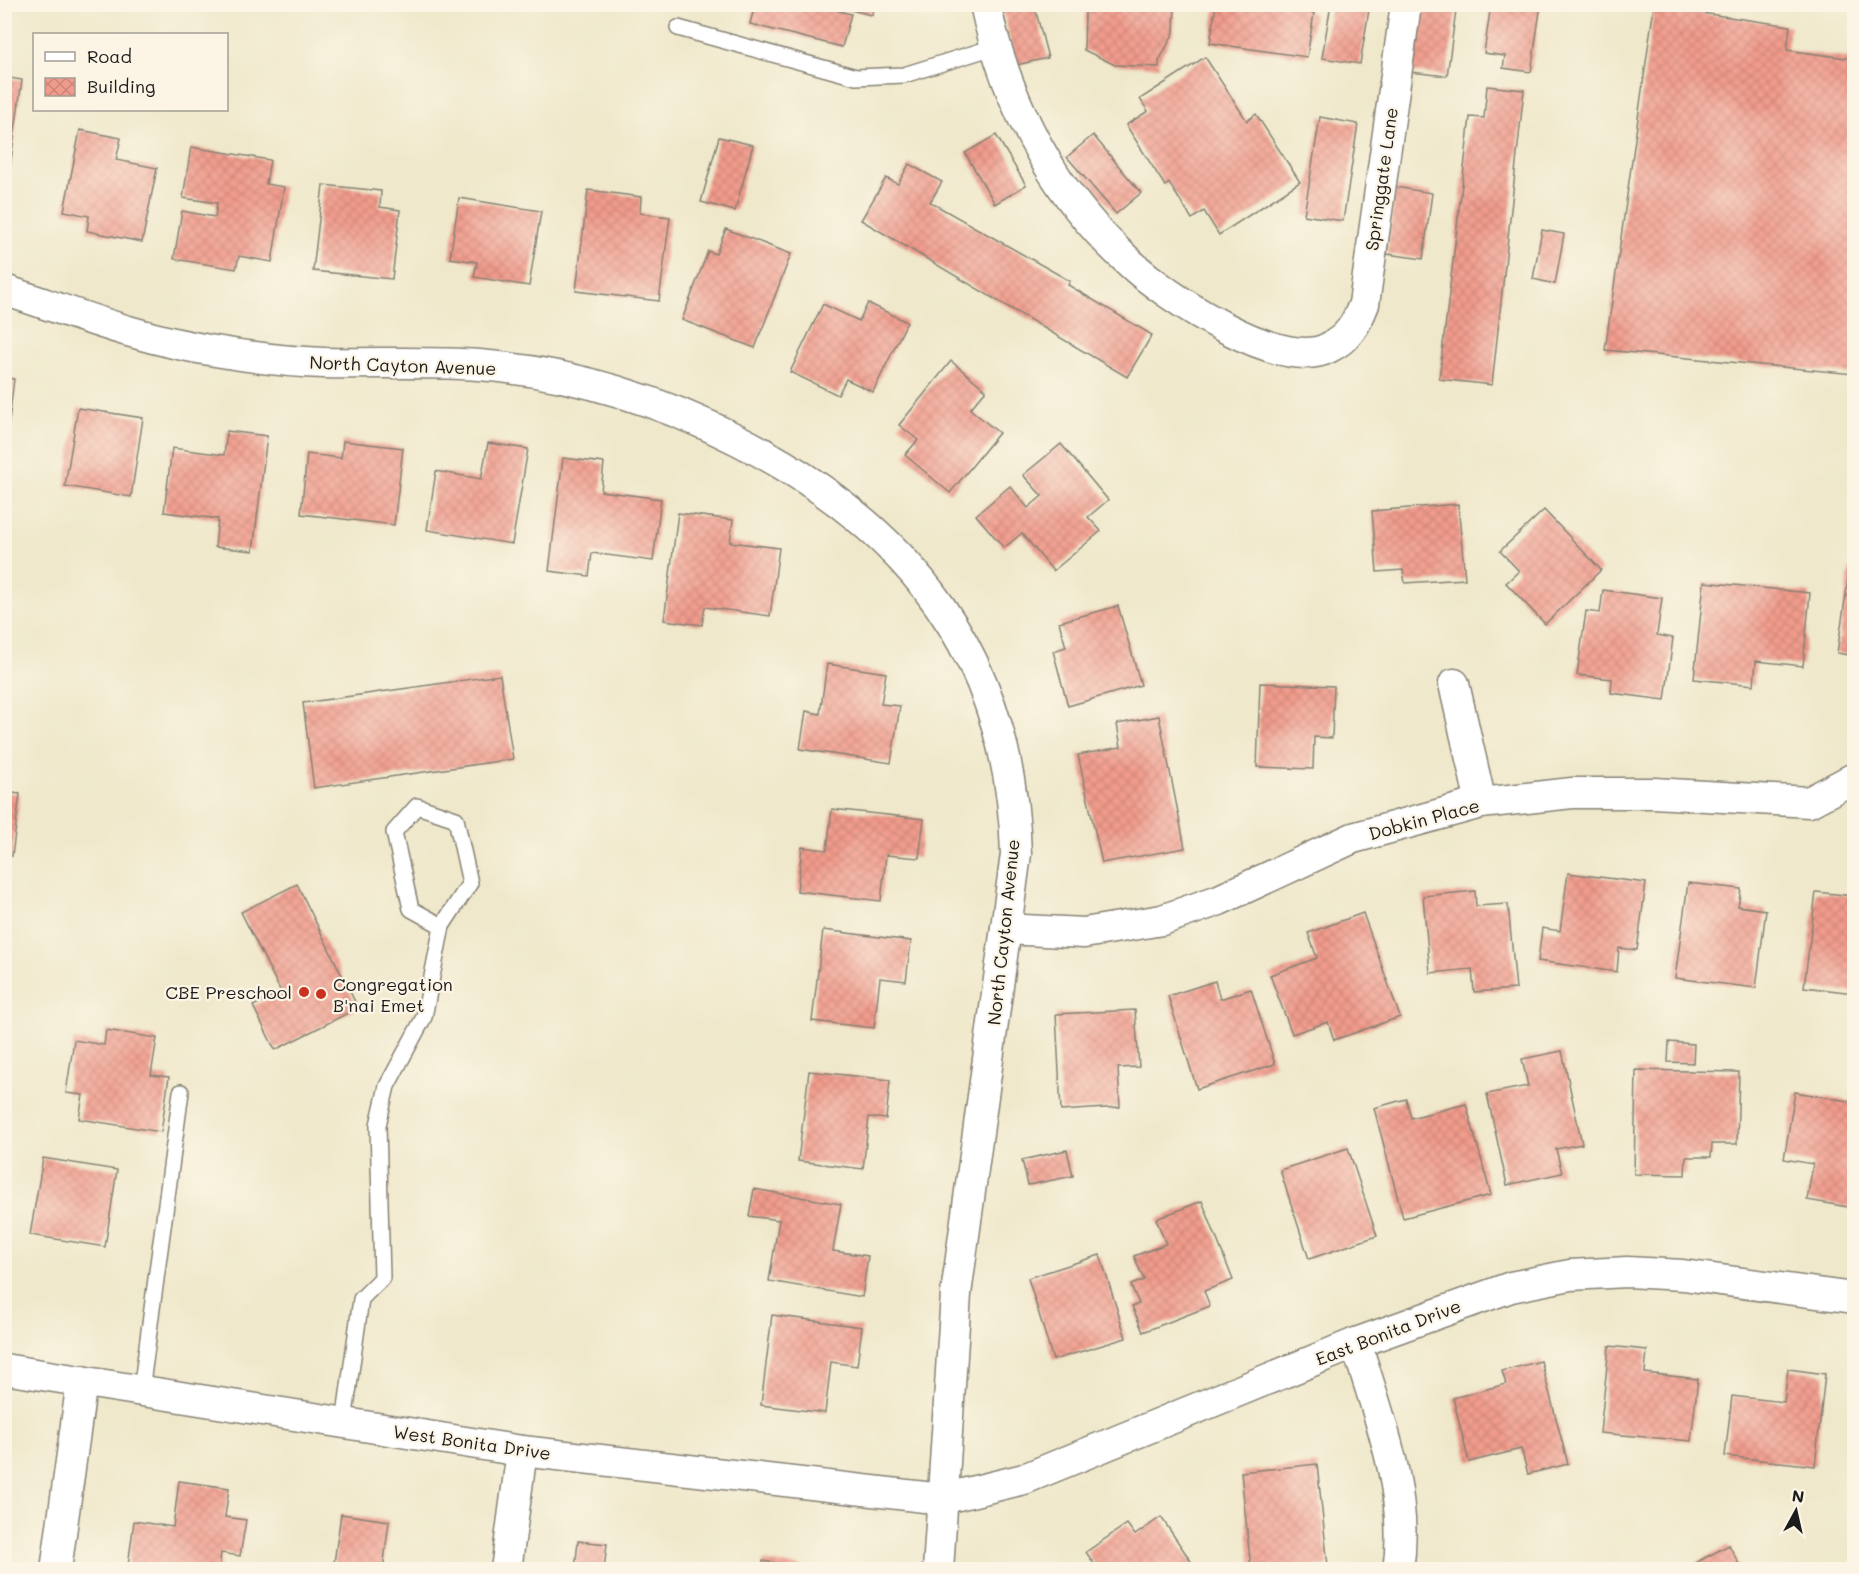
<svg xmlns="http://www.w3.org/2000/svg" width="1859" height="1574" viewBox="0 0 1859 1574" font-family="Mali,sans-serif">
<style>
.building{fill:url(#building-cross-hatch)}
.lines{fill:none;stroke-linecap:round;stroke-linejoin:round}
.lane-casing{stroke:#868274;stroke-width:18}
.street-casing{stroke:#868274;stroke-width:33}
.lane{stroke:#fff;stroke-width:15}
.street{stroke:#fff;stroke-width:30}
.poi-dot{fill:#c8321e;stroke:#fcf5e5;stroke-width:2}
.labels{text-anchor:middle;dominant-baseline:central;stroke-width:4.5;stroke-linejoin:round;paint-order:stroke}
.street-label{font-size:18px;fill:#1c1c1c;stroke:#fcf5e5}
.poi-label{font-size:18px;fill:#1c1c1c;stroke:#fcf5e5;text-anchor:start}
</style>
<defs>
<pattern id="building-cross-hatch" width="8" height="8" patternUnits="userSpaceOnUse" patternTransform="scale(1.5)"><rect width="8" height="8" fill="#f19b8c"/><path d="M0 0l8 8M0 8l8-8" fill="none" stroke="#ce8578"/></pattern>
</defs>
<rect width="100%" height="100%" fill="#fcf5e5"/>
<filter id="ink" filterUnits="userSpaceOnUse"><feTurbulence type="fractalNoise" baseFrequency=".0167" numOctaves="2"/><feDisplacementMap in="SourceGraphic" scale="12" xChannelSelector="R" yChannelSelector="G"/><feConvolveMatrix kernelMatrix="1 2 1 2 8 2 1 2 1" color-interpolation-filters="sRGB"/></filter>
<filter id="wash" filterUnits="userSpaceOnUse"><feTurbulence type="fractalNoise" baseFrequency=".008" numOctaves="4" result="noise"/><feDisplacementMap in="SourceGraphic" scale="24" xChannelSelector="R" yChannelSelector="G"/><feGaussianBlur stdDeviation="1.35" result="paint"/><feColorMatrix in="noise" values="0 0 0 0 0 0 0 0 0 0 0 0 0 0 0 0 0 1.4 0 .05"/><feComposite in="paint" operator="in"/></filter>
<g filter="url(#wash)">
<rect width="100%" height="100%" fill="#efe8cb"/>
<g id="blocks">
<!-- building -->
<g class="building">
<path d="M 755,4 L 813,4 L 851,14 L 842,47 L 750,24 Z"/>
<path d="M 826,4 L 874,4 L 872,15 Z"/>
<path d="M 1001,4 L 1034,4 L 1048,58 L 1016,65 Z"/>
<path d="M 1089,4 L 1175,4 L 1174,32 L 1159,61 L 1159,67 L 1115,65 L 1084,50 L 1085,13 Z"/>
<path d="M 1216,4 L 1309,4 L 1308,12 L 1314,13 L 1307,57 L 1210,43 Z"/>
<path d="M 1331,4 L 1370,4 L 1360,64 L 1322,58 Z"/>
<path d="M 1491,4 L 1541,4 L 1531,72 L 1503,68 L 1505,56 L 1484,53 Z"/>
<path d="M 1419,6 L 1456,10 L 1447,76 L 1410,72 Z"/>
<path d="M 1654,6 L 1790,26 L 1787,50 L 1854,59 L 1854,374 L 1605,350 Z"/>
<path d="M 1205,57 L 1247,121 L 1256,114 L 1300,182 L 1219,235 L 1204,211 L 1192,219 L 1169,183 L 1165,186 L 1126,125 L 1148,111 L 1140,99 Z"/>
<path d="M 4,77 L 22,80 L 9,174 L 4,174 Z"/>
<path d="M 1487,86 L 1524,90 L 1492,385 L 1439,379 L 1470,117 L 1484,118 Z"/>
<path d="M 1320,117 L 1358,124 L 1343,221 L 1304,215 Z"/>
<path d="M 80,130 L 121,138 L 116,160 L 157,168 L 142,242 L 87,231 L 89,216 L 64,211 Z"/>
<path d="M 996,135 L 1026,185 L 995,204 L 965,153 Z"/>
<path d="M 1093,135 L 1141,193 L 1116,214 L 1067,157 Z"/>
<path d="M 719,137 L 753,145 L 735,211 L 701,202 Z"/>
<path d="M 191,147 L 270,160 L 266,184 L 284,187 L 272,262 L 239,256 L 236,269 L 174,259 L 182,211 L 215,217 L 217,203 L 183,198 Z"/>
<path d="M 909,164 L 942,182 L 930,202 L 1070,281 L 1068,285 L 1152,335 L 1127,377 L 861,220 L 886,178 L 898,184 Z"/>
<path d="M 323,185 L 381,191 L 380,207 L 400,210 L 392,279 L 313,271 Z"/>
<path d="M 1395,187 L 1432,193 L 1423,259 L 1387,254 Z"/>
<path d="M 588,190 L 641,197 L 640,213 L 670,217 L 659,301 L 576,291 Z"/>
<path d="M 459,198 L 541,211 L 529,286 L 474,277 L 477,262 L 450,258 Z"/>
<path d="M 726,229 L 791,254 L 755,348 L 682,320 L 708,251 L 716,254 Z"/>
<path d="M 1542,230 L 1564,234 L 1555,284 L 1533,279 Z"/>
<path d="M 868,303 L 907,322 L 873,392 L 846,379 L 838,395 L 790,372 L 823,304 L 859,321 Z"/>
<path d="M 951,361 L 986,390 L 970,409 L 999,433 L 950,493 L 905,455 L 918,440 L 899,425 Z"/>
<path d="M 4,378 L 14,379 L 6,446 L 4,446 Z"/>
<path d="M 78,408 L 143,418 L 131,497 L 65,486 Z"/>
<path d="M 227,431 L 267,436 L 253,551 L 215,547 L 218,519 L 164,512 L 172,448 L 224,455 Z"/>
<path d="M 343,441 L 403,448 L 394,525 L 301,514 L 307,454 L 341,458 Z"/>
<path d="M 488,443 L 528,449 L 512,544 L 427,530 L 436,471 L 481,479 Z"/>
<path d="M 1061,444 L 1108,500 L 1088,517 L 1101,531 L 1053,571 L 1022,533 L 1004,548 L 976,515 L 1010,486 L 1028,508 L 1042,496 L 1023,475 Z"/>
<path d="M 563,458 L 604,463 L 601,491 L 661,499 L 653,561 L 592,553 L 589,576 L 549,571 Z"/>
<path d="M 1458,504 L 1465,579 L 1405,583 L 1403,570 L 1377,572 L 1372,511 Z"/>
<path d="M 1544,510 L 1601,570 L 1545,624 L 1506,583 L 1519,571 L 1500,551 Z"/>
<path d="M 678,513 L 733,520 L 730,542 L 779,548 L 770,616 L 705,607 L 702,625 L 664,620 Z"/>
<path d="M 1850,567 L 1854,567 L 1854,656 L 1837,653 Z"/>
<path d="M 1704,582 L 1810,593 L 1803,666 L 1756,661 L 1754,685 L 1694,679 Z"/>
<path d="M 1603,590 L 1662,598 L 1657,635 L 1673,638 L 1665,700 L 1611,693 L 1612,679 L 1577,675 L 1586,611 L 1600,613 Z"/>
<path d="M 1118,606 L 1141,685 L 1068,706 L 1053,651 L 1066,647 L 1059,622 Z"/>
<path d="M 827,664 L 886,673 L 881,704 L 900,706 L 891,763 L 800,749 L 806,711 L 820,714 Z"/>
<path d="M 500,675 L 513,759 L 314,788 L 303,703 Z"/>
<path d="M 1260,683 L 1334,686 L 1332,738 L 1314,737 L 1313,769 L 1257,767 Z"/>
<path d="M 1159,716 L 1185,848 L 1102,863 L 1078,755 L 1121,747 L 1117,724 Z"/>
<path d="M 4,792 L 20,794 L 12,856 L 4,856 Z"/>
<path d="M 832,809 L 924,819 L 919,858 L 886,855 L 881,901 L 797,891 L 802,847 L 827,850 Z"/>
<path d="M 1568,873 L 1646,883 L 1637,950 L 1619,948 L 1617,972 L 1538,961 L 1542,928 L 1560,931 Z"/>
<path d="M 1688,883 L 1741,889 L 1738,906 L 1766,910 L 1756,988 L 1675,978 Z"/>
<path d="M 297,884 L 358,1008 L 275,1050 L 253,1006 L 281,992 L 241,912 Z"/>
<path d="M 1475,891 L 1476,906 L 1508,904 L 1516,989 L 1474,992 L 1472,969 L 1430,973 L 1423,896 Z"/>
<path d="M 1816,892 L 1854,896 L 1854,993 L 1804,987 Z"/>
<path d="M 1363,913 L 1400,1017 L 1334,1040 L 1328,1022 L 1292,1034 L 1270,975 L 1317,958 L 1308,933 Z"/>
<path d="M 823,930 L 911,941 L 906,981 L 880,978 L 874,1028 L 812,1021 Z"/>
<path d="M 1215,981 L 1220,999 L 1251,989 L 1275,1064 L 1197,1089 L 1168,996 Z"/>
<path d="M 1135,1010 L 1139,1067 L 1118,1068 L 1120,1107 L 1061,1111 L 1056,1014 Z"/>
<path d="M 106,1030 L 157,1038 L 151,1075 L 169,1077 L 161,1132 L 79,1119 L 83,1095 L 66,1093 L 74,1040 L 104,1045 Z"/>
<path d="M 1669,1042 L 1694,1044 L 1693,1063 L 1668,1062 Z"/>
<path d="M 1562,1051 L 1582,1144 L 1556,1149 L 1562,1173 L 1507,1185 L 1487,1094 L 1528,1086 L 1522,1059 Z"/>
<path d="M 1636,1070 L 1739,1072 L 1737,1144 L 1712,1144 L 1711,1157 L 1686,1157 L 1685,1175 L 1634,1174 Z"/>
<path d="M 809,1071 L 890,1080 L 886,1119 L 869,1117 L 863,1169 L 798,1161 Z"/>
<path d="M 1795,1092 L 1854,1102 L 1854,1208 L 1807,1200 L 1813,1164 L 1784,1159 Z"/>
<path d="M 1406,1099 L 1411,1118 L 1466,1104 L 1491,1195 L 1403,1218 L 1374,1108 Z"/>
<path d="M 1348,1148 L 1377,1236 L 1309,1259 L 1280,1170 Z"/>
<path d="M 1067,1150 L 1073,1176 L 1028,1185 L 1022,1160 Z"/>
<path d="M 43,1158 L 117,1170 L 105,1247 L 30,1235 Z"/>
<path d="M 754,1189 L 841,1204 L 833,1251 L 868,1256 L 862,1297 L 769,1281 L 779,1220 L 749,1216 Z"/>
<path d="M 1202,1201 L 1233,1280 L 1204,1291 L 1210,1306 L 1143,1332 L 1132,1306 L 1139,1304 L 1131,1285 L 1144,1280 L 1134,1256 L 1166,1244 L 1156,1219 Z"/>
<path d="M 1100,1255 L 1126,1338 L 1053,1360 L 1028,1278 Z"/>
<path d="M 772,1315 L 862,1327 L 857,1366 L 831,1362 L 825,1413 L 761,1405 Z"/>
<path d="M 1609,1346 L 1647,1350 L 1645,1373 L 1698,1379 L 1691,1441 L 1600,1433 Z"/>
<path d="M 1541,1361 L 1568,1464 L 1528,1474 L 1521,1449 L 1469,1462 L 1453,1398 L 1506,1384 L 1502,1371 Z"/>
<path d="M 1788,1369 L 1825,1374 L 1815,1466 L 1725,1456 L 1732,1396 L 1784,1402 Z"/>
<path d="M 1317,1464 L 1328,1566 L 1251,1570 L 1241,1472 Z"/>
<path d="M 179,1481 L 229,1488 L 225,1517 L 246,1520 L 240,1556 L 221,1553 L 219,1570 L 156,1570 L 128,1566 L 134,1521 L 173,1527 Z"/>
<path d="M 341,1514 L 389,1521 L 383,1570 L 333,1570 Z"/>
<path d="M 1161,1517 L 1197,1570 L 1098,1570 L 1086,1552 L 1127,1524 L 1135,1535 Z"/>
<path d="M 578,1541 L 607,1544 L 604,1570 L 575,1570 Z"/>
<path d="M 1729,1545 L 1742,1570 L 1682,1570 Z"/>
<path d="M 763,1561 L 807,1568 L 807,1570 L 762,1570 Z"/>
</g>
</g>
</g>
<g filter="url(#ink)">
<use href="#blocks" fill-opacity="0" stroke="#868274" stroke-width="1.5"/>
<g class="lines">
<!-- lane casing -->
<g class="lane-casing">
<g id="lane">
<path d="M 678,28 L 856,77 L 904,75 L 994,47"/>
<path d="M 141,1391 L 181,1092"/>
<path d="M 344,1422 L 361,1299 L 382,1278 L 378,1125 L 387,1086 L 424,1017 L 442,926 L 411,909 L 394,832 L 417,806 L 456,819 L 470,883 L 442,926"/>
</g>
</g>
<!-- street casing -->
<g class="street-casing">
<g id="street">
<path d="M 985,4 C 997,60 1017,112 1046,161 C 1068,198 1098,234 1130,263 C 1165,296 1281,373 1328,348 C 1349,338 1356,324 1364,304 L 1406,4"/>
<path d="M 4,290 C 74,313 142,340 215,351 C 250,357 288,362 324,363 C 375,364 428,361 479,365 C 569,372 657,399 738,440 C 910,527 1011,657 1016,854 L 956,1294 L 938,1570"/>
<path d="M 1454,684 L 1481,803"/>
<path d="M 1006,929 L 1084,933 L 1162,920 L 1219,900 L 1353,838 L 1481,803 L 1572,793 L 1654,793 L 1809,802 L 1854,778"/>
<path d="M 1356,1343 C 1378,1414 1410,1494 1398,1570"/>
<path d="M 4,1369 L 522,1451 L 942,1499 L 1024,1479 L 1356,1343 L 1511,1287 L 1570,1275 L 1627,1272 L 1683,1275 L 1854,1298"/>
<path d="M 56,1570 L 82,1381"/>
<path d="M 506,1570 L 522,1451"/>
</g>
</g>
<!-- lane -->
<use href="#lane" class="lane"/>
<!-- street -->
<use href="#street" class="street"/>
</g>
</g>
<!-- markers -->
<g class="poi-dot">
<circle cx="304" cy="992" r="6"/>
<circle cx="321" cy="994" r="6"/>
</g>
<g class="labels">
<!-- street labels -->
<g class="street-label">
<text transform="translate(1381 179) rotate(-82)">Springgate Lane</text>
<text transform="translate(403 365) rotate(2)">North Cayton Avenue</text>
<text transform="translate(1424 819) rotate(-15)">Dobkin Place</text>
<text transform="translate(1003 932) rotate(-84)">North Cayton Avenue</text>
<text transform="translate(1388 1332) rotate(-21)">East Bonita Drive</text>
<text transform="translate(472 1442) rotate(8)">West Bonita Drive</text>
</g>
<!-- poi labels -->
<g class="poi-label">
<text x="333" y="984">Congregation<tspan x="333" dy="21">B'nai Emet</tspan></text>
<text x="292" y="992" text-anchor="end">CBE Preschool</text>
</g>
</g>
<!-- margin -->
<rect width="1859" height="1574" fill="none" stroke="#fcf5e5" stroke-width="24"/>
<!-- legend -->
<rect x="33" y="33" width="195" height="78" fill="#fcf5e5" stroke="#a29e95" stroke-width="1.5"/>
<rect x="45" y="52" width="30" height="9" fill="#ffffff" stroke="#a29e95" stroke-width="1.5"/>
<text x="87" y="63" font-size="18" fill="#1c1c1c">Road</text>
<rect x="45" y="78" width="30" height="18" fill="url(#building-cross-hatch)" stroke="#a29e95" stroke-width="1.5"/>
<text x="87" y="93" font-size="18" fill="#1c1c1c">Building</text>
<!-- north arrow -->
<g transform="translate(1796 1511) rotate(8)" stroke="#fcf5e5" stroke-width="4.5" paint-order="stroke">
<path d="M0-4.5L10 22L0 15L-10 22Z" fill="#1c1c1c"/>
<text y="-9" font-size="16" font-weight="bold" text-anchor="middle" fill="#1c1c1c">N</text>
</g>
</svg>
